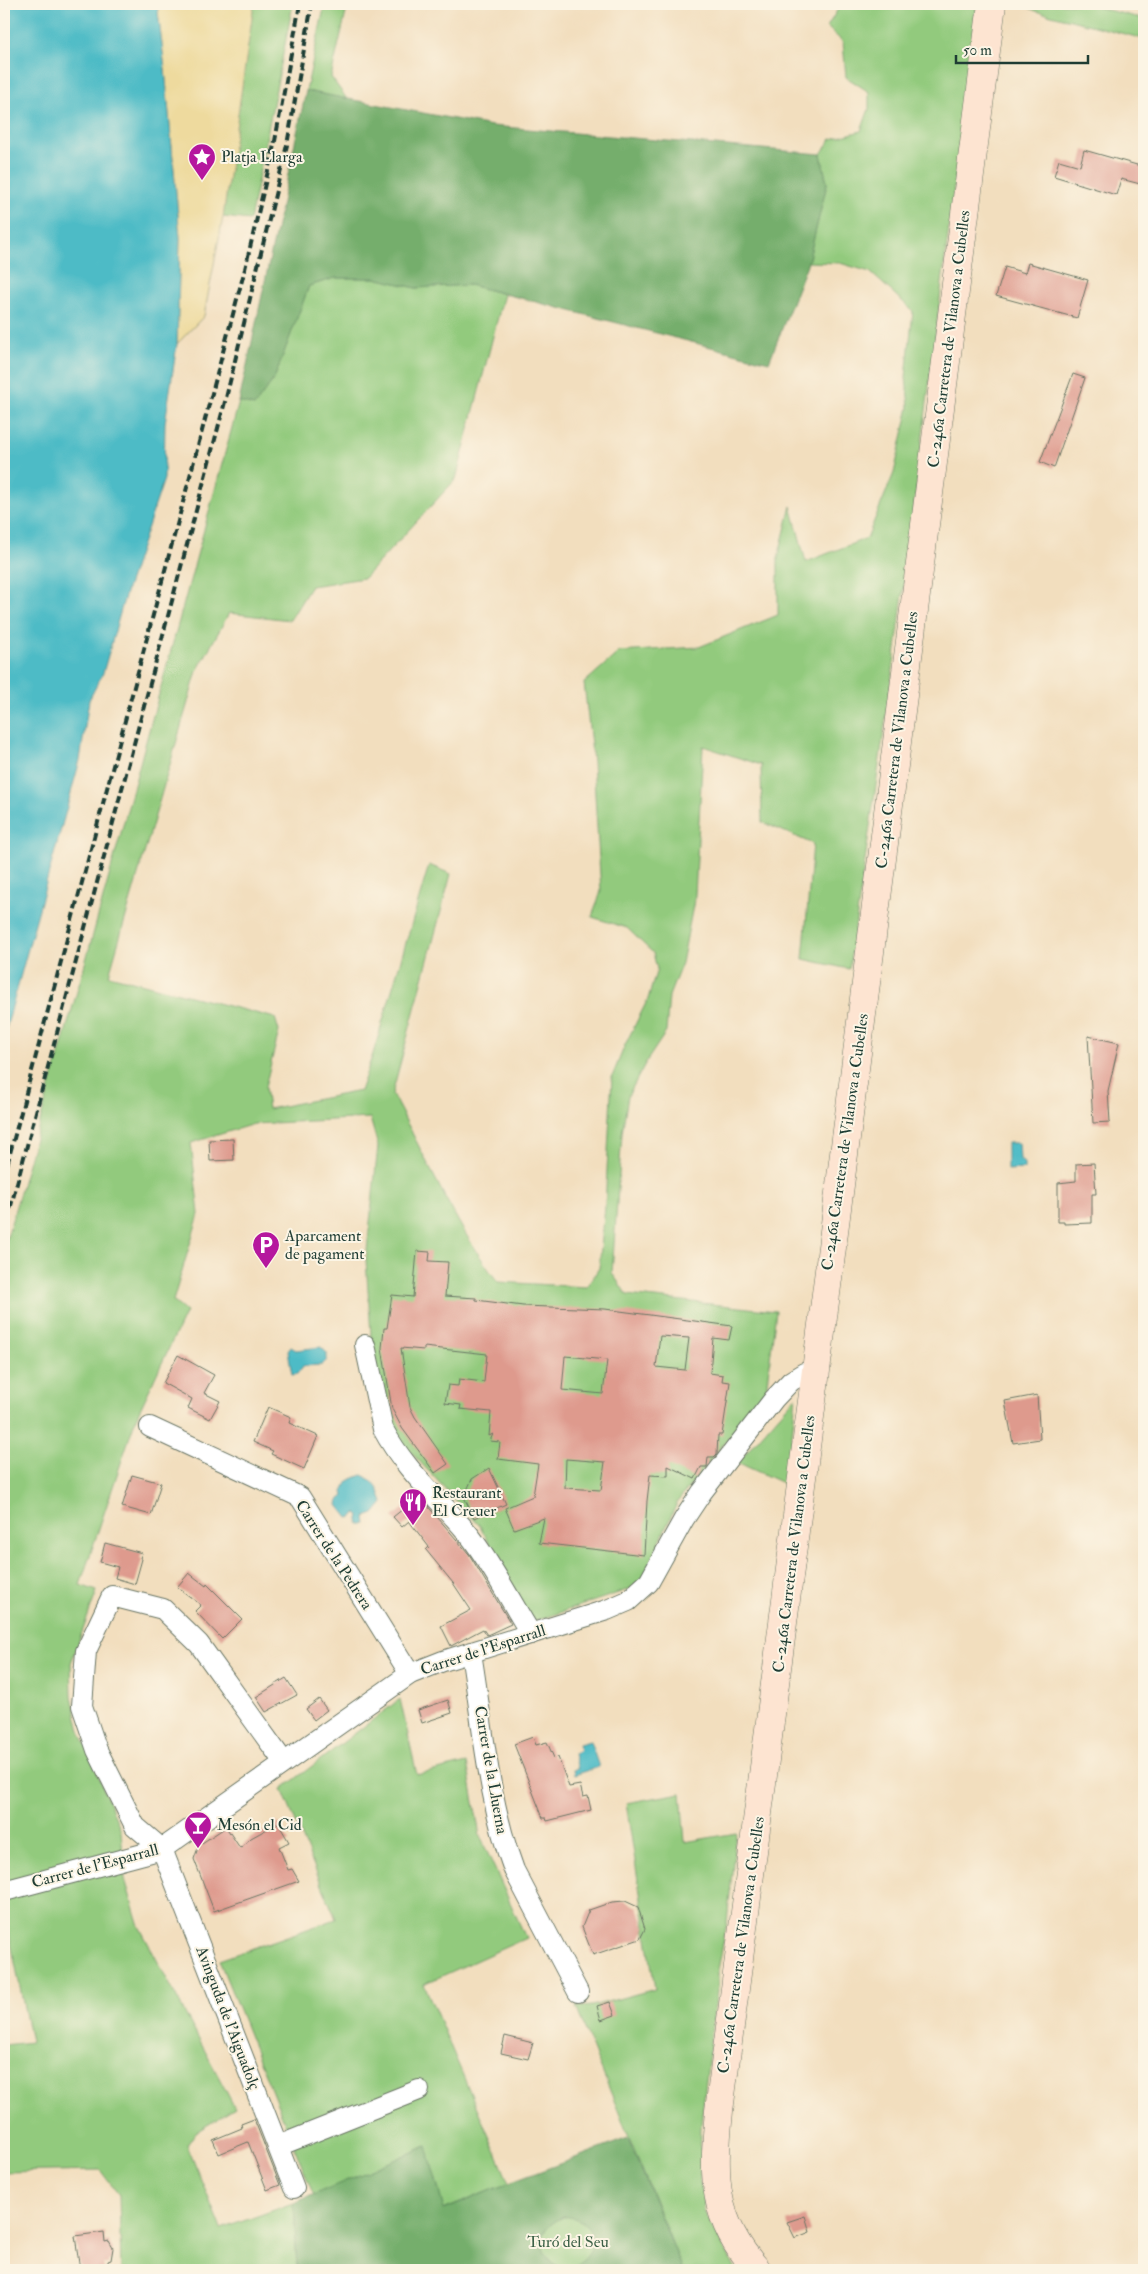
<svg xmlns="http://www.w3.org/2000/svg" width="1148" height="2274" viewBox="0 0 1148 2274" font-family="'IM FELL Double Pica',serif">
<style>
.green{fill:#92ca7d;stroke:#588458}
.forest{fill:#75ae6c;stroke:#4a7650;fill-rule:evenodd}
.sand{fill:#eeda9e;stroke:#868c69}
.water{fill:#4dbbc6;stroke:#367c7d}
.building{fill:#de9a8d;fill-rule:evenodd}
.lines{fill:none;stroke-linecap:round;stroke-linejoin:round}
.minor-casing{stroke:#697564;stroke-width:22}
.secondary-casing{stroke:#697564;stroke-width:29}
.minor{stroke:#fff;stroke-width:20}
.secondary{stroke:#fde4d1;stroke-width:28}
.rail{stroke:#1f3d34;stroke-width:4;stroke-dasharray:8 4;stroke-linecap:butt}
.labels{text-anchor:middle;dominant-baseline:central;stroke-width:4;stroke-linejoin:round;paint-order:stroke}
.poi-label{font-size:16px;fill:#1f3d34;stroke:#fcf5e5;text-anchor:start}
.street-label{font-size:16px;fill:#1f3d34;stroke:#fcf5e5}
.park-label{font-size:16px;fill:#3c6046;stroke:#fcf5e5}
</style>
<rect width="100%" height="100%" fill="#fcf5e5"/>
<filter id="ink" filterUnits="userSpaceOnUse"><feTurbulence type="fractalNoise" baseFrequency=".02" numOctaves="2"/><feDisplacementMap in="SourceGraphic" scale="10" xChannelSelector="R" yChannelSelector="G"/><feConvolveMatrix kernelMatrix="1 2 1 2 8 2 1 2 1" color-interpolation-filters="sRGB"/></filter>
<filter id="wash" filterUnits="userSpaceOnUse"><feTurbulence type="fractalNoise" baseFrequency=".0096" numOctaves="4" result="noise"/><feDisplacementMap in="SourceGraphic" scale="20" xChannelSelector="R" yChannelSelector="G"/><feGaussianBlur stdDeviation="1.12" result="paint"/><feColorMatrix in="noise" values="0 0 0 0 0 0 0 0 0 0 0 0 0 0 0 0 0 1.4 0 .05"/><feComposite in="paint" operator="in"/></filter>
<g filter="url(#wash)">
<rect width="100%" height="100%" fill="#f2debe"/>
<!-- green -->
<g class="green">
<path d="M 254,4 L 293,4 L 250,220 L 223,217 Z"/>
<path d="M 325,4 L 348,4 L 331,77 L 347,99 L 306,91 Z"/>
<path d="M 841,4 L 977,4 L 896,649 L 849,969 L 803,959 L 813,844 L 762,822 L 761,765 L 703,746 L 695,895 L 682,963 L 669,996 L 666,1032 L 646,1062 L 628,1096 L 622,1133 L 612,1273 L 627,1295 L 776,1311 L 766,1391 L 678,1501 L 643,1578 L 630,1589 L 532,1622 L 480,1526 L 390,1430 L 372,1350 L 366,1260 L 378,1146 L 370,1118 L 254,1124 L 191,1143 L 199,1214 L 173,1301 L 186,1312 L 136,1418 L 80,1585 L 97,1591 L 71,1663 L 72,1696 L 80,1731 L 121,1831 L 125,1879 L 139,1926 L 235,2108 L 196,2132 L 187,2145 L 221,2229 L 294,2203 L 297,2270 L 121,2270 L 119,2195 L 100,2170 L 4,2172 L 4,2045 L 31,2042 L 4,1908 L 4,1248 L 88,953 L 239,402 L 254,406 L 274,379 L 309,286 L 335,278 L 375,278 L 416,288 L 470,285 L 504,294 L 456,479 L 364,578 L 311,586 L 290,620 L 229,613 L 197,671 L 109,975 L 275,1018 L 279,1031 L 265,1087 L 268,1109 L 360,1091 L 373,1054 L 429,865 L 451,874 L 392,1094 C 424,1154 457,1229 498,1282 L 587,1287 L 599,1268 L 605,1207 L 612,1077 L 625,1045 L 648,999 L 657,969 L 653,953 L 627,928 L 592,917 L 601,891 L 593,762 L 584,683 L 619,652 L 699,647 L 778,615 L 778,558 L 791,506 L 806,562 L 867,538 L 894,473 L 909,407 L 906,377 L 913,311 L 870,272 L 840,263 L 808,262 L 827,184 L 821,154 L 831,139 L 861,131 L 869,109 L 869,92 L 846,77 L 843,42 L 827,27 Z"/>
<path d="M 1021,4 L 1096,4 L 1096,7 L 1144,19 L 1144,39 L 1036,11 Z"/>
<path d="M 796,1396 L 787,1485 L 743,1465 L 736,1464 Z"/>
<path d="M 400,1699 L 417,1775 L 467,1763 L 480,1836 L 526,1938 L 424,1984 L 509,2183 L 443,2210 L 426,2146 L 314,2196 L 219,1960 L 336,1919 L 282,1789 Z"/>
<path d="M 681,1793 L 685,1842 L 736,1833 L 727,1923 L 718,1970 L 718,1985 L 714,2010 L 701,2125 L 700,2182 L 704,2199 L 704,2211 L 736,2270 L 683,2270 L 576,2007 L 592,2006 L 655,1989 L 626,1803 Z"/>
<circle cx="568" cy="2242" r="26"/>
</g>
<!-- forest -->
<g class="forest">
<path d="M 306,91 L 492,126 L 821,154 L 827,184 L 808,262 L 769,362 L 470,285 L 416,288 L 375,278 L 335,278 L 309,286 L 274,379 L 254,406 L 239,402 Z"/>
<path d="M 628,2138 L 683,2270 L 297,2270 L 294,2203 L 427,2146 L 444,2210 L 509,2183 ZM 563,2216 C 617,2222 588,2274 560,2267 C 555,2264 551,2263 548,2258 C 535,2239 544,2225 563,2216 Z"/>
</g>
<!-- sand -->
<path class="sand" d="M 157,4 L 254,4 L 223,217 L 204,316 L 177,344 L 180,238 L 165,69 Z"/>
<!-- water -->
<g class="water">
<path d="M 4,4 L 157,4 L 165,69 L 180,238 L 177,344 L 165,423 L 164,479 L 127,589 L 103,673 L 89,700 L 80,760 L 4,1036 Z"/>
<path d="M 1007,1143 L 1019,1143 L 1020,1160 L 1024,1163 L 1024,1169 L 1007,1170 Z"/>
<path d="M 291,1347 L 296,1350 L 321,1347 L 327,1353 L 327,1360 L 322,1365 L 303,1366 L 297,1374 L 292,1375 L 288,1351 Z"/>
<path d="M 362,1475 C 375,1481 380,1490 383,1503 L 374,1514 L 365,1517 L 366,1524 L 358,1524 L 360,1515 L 356,1513 L 353,1517 L 348,1518 L 338,1505 L 339,1500 L 344,1496 L 343,1491 L 348,1481 Z"/>
<path d="M 590,1741 L 599,1767 L 574,1775 L 573,1770 L 578,1769 L 574,1754 L 580,1750 L 579,1744 Z"/>
</g>
<g id="blocks">
<!-- building -->
<g class="building">
<path d="M 1084,150 L 1144,167 L 1144,185 L 1121,179 L 1116,195 L 1054,176 L 1059,160 L 1080,166 Z"/>
<path d="M 1028,263 L 1088,280 L 1077,318 L 996,296 L 1005,267 L 1025,273 Z"/>
<path d="M 1073,374 L 1085,378 L 1054,468 L 1040,462 Z"/>
<path d="M 1088,1036 L 1119,1043 L 1108,1091 L 1110,1122 L 1093,1123 Z"/>
<path d="M 233,1139 L 234,1160 L 210,1161 L 209,1140 Z"/>
<path d="M 1094,1163 L 1096,1194 L 1092,1194 L 1092,1223 L 1064,1224 L 1064,1222 L 1058,1222 L 1058,1183 L 1076,1181 L 1076,1164 Z"/>
<path d="M 417,1251 L 430,1252 L 429,1261 L 448,1262 L 445,1296 L 476,1298 L 476,1300 L 523,1306 L 605,1309 L 732,1326 L 729,1340 L 713,1338 L 710,1373 L 723,1375 L 722,1381 L 730,1382 L 722,1435 L 718,1435 L 717,1454 L 714,1457 L 708,1457 L 707,1467 L 701,1467 L 695,1479 L 668,1466 L 668,1476 L 650,1475 L 647,1501 L 644,1555 L 539,1543 L 544,1518 L 514,1529 L 505,1508 L 533,1496 L 538,1464 L 498,1459 L 500,1442 L 490,1441 L 493,1434 L 489,1436 L 491,1412 L 460,1409 L 461,1405 L 445,1403 L 448,1385 L 458,1386 L 459,1379 L 484,1382 L 487,1354 L 424,1347 L 424,1350 L 401,1348 L 410,1407 L 415,1417 L 448,1464 L 435,1473 L 402,1428 L 392,1409 L 382,1348 L 384,1328 L 387,1328 L 392,1295 L 413,1297 ZM 660,1336 L 689,1338 L 685,1370 L 656,1367 ZM 565,1356 L 607,1360 L 603,1394 L 562,1390 ZM 566,1459 L 605,1462 L 601,1490 L 565,1488 Z"/>
<path d="M 178,1355 L 214,1375 L 204,1393 L 220,1401 L 210,1419 L 188,1408 L 192,1399 L 163,1383 Z"/>
<path d="M 1037,1395 L 1040,1439 L 1013,1443 L 1005,1401 Z"/>
<path d="M 268,1407 L 291,1417 L 289,1423 L 318,1436 L 304,1469 L 271,1454 L 273,1451 L 253,1442 Z"/>
<path d="M 489,1468 L 506,1504 L 474,1518 L 464,1497 L 472,1479 Z"/>
<path d="M 132,1475 L 161,1483 L 151,1515 L 122,1507 Z"/>
<path d="M 419,1496 L 469,1554 L 511,1624 L 487,1635 L 483,1629 L 451,1646 L 441,1626 L 471,1610 L 453,1583 L 426,1550 L 429,1547 L 409,1521 L 402,1527 L 393,1517 Z"/>
<path d="M 105,1543 L 142,1553 L 140,1558 L 142,1559 L 135,1584 L 115,1578 L 118,1567 L 100,1562 Z"/>
<path d="M 189,1573 L 206,1586 L 207,1584 L 242,1619 L 222,1639 L 195,1611 L 201,1605 L 177,1587 Z"/>
<path d="M 286,1678 L 297,1695 L 266,1712 L 256,1697 Z"/>
<path d="M 319,1699 L 327,1710 L 314,1720 L 306,1709 Z"/>
<path d="M 448,1700 L 452,1713 L 422,1723 L 418,1710 Z"/>
<path d="M 533,1737 L 536,1745 L 547,1742 L 554,1758 L 558,1757 L 569,1787 L 580,1785 L 583,1797 L 588,1796 L 591,1810 L 547,1821 L 546,1818 L 543,1818 L 514,1744 Z"/>
<path d="M 278,1823 L 289,1842 L 279,1847 L 288,1870 L 292,1869 L 299,1881 L 214,1911 L 194,1859 L 199,1845 L 226,1827 L 240,1848 L 251,1838 Z"/>
<path d="M 625,1901 L 638,1907 L 645,1929 L 640,1939 L 593,1955 L 582,1927 L 589,1910 L 612,1902 Z"/>
<path d="M 610,2002 L 615,2015 L 601,2020 L 597,2006 Z"/>
<path d="M 505,2036 L 533,2043 L 528,2059 L 501,2053 Z"/>
<path d="M 254,2119 L 280,2185 L 267,2190 L 248,2142 L 219,2154 L 213,2140 L 242,2128 L 241,2124 Z"/>
<path d="M 805,2216 L 810,2232 L 795,2238 L 787,2222 Z"/>
<path d="M 104,2232 L 105,2242 L 109,2241 L 113,2248 L 111,2260 L 108,2261 L 108,2264 L 103,2264 L 104,2270 L 80,2270 L 75,2236 Z"/>
</g>
</g>
</g>
<g filter="url(#ink)">
<use href="#blocks" fill-opacity="0" stroke="#697564" stroke-width="1"/>
<g class="lines">
<!-- minor casing -->
<g class="minor-casing">
<g id="minor">
<path d="M 365,1345 L 383,1429 C 405,1471 441,1500 470,1536 C 493,1566 511,1602 531,1634"/>
<path d="M 150,1427 L 300,1497 L 410,1674"/>
<path d="M 471,1653 C 483,1725 488,1801 514,1870 L 578,1992"/>
<path d="M 283,1761 L 199,1644 L 163,1609 L 112,1596 L 86,1651 L 82,1706 L 97,1750 L 135,1826 L 162,1849 L 294,2188"/>
<path d="M 4,1891 L 162,1849 L 410,1674 L 443,1661 L 607,1610 L 628,1601 L 649,1582 L 684,1519 L 702,1492 L 774,1399 L 791,1381 L 804,1373 L 815,1373"/>
<path d="M 278,2146 L 419,2090"/>
</g>
</g>
<!-- secondary casing -->
<g class="secondary-casing">
<path id="secondary" d="M 757,2270 C 711,2219 713,2175 719,2111 C 812,1409 902,706 992,4"/>
</g>
<!-- minor -->
<use href="#minor" class="minor"/>
<!-- secondary -->
<use href="#secondary" class="secondary"/>
<!-- rail -->
<g class="rail">
<path d="M 4,1176 L 245,269 L 275,141 L 300,4"/>
<path d="M 4,1232 L 226,398 L 287,145 L 312,4"/>
</g>
</g>
</g>
<!-- icons -->
<defs>
<g id="sight-pin" transform="scale(1.4375)"><path d="M0 17L-7.5 6A9.5 9.5 0 1 1 7.5 6Z" fill="#b5179e" stroke="#fcf5e5"/><path d="M0-6L1.8-2.2L6-1.7L2.9 1.2L3.7 5.4L0 3.3L-3.7 5.4L-2.9 1.2L-6-1.7L-1.8-2.2Z" fill="#fff"/></g>
<g id="parking-pin" transform="scale(1.4375)"><path d="M0 17L-7.5 6A9.5 9.5 0 1 1 7.5 6Z" fill="#b5179e" stroke="#fcf5e5"/><path d="M-3.5-5.5H1a3.5 3.5 0 0 1 0 7H-1V5.5H-3.5ZM-1-3.4V-.6H.8a1.4 1.4 0 0 0 0-2.8Z" fill="#fff"/></g>
<g id="restaurant-pin" transform="scale(1.4375)"><path d="M0 17L-7.5 6A9.5 9.5 0 1 1 7.5 6Z" fill="#b5179e" stroke="#fcf5e5"/><path d="M-5-6h1v4h1v-4h1v4h1v-4h1v5L-1.5 .5V6h-2V.5L-5-1ZM5-6V6H3V1.5H1.5Q1.5-4 5-6Z" fill="#fff"/></g>
<g id="bar-pin" transform="scale(1.4375)"><path d="M0 17L-7.5 6A9.5 9.5 0 1 1 7.5 6Z" fill="#b5179e" stroke="#fcf5e5"/><path d="M-6-5H6L.8 .8V4.5H3.5V6h-7V4.5H-.8V.8Z" fill="#fff"/></g>
</defs>
<g fill-rule="evenodd">
<use href="#sight-pin" x="202" y="157"/>
<use href="#parking-pin" x="266" y="1245"/>
<use href="#restaurant-pin" x="413" y="1502"/>
<use href="#bar-pin" x="198" y="1825"/>
</g>
<g class="labels">
<!-- poi labels -->
<g class="poi-label">
<text x="221" y="157">Platja Llarga</text>
<text x="285" y="1236">Aparcament<tspan x="285" dy="18">de pagament</tspan></text>
<text x="432" y="1493">Restaurant<tspan x="432" dy="18">El Creuer</tspan></text>
<text x="217" y="1825">Mesón el Cid</text>
</g>
<!-- street labels -->
<g class="street-label">
<text transform="translate(949 339) rotate(-83)">C-246a Carretera de Vilanova a Cubelles</text>
<text transform="translate(897 740) rotate(-83)">C-246a Carretera de Vilanova a Cubelles</text>
<text transform="translate(845 1142) rotate(-82)">C-246a Carretera de Vilanova a Cubelles</text>
<text transform="translate(794 1544) rotate(-83)">C-246a Carretera de Vilanova a Cubelles</text>
<text transform="translate(334 1555) rotate(57)">Carrer de la Pedrera</text>
<text transform="translate(483 1650) rotate(-18)">Carrer de l'Esparrall</text>
<text transform="translate(491 1770) rotate(80)">Carrer de la Lluerna</text>
<text transform="translate(95 1866) rotate(-15)">Carrer de l'Esparrall</text>
<text transform="translate(741 1945) rotate(-82)">C-246a Carretera de Vilanova a Cubelles</text>
<text transform="translate(228 2018) rotate(69)">Avinguda de l'Aiguadolç</text>
</g>
<!-- park labels -->
<g class="park-label">
<text x="568" y="2242">Turó del Seu</text>
</g>
</g>
<!-- margin -->
<rect width="1148" height="2274" fill="none" stroke="#fcf5e5" stroke-width="20"/>
<!-- scale -->
<path d="M956 55v8h132v-8" fill="none" stroke="#1f3d34" stroke-width="2.5"/>
<text x="963" y="55" font-size="15" fill="#1f3d34" stroke="#fcf5e5" stroke-width="4" paint-order="stroke">50 m</text>
</svg>
